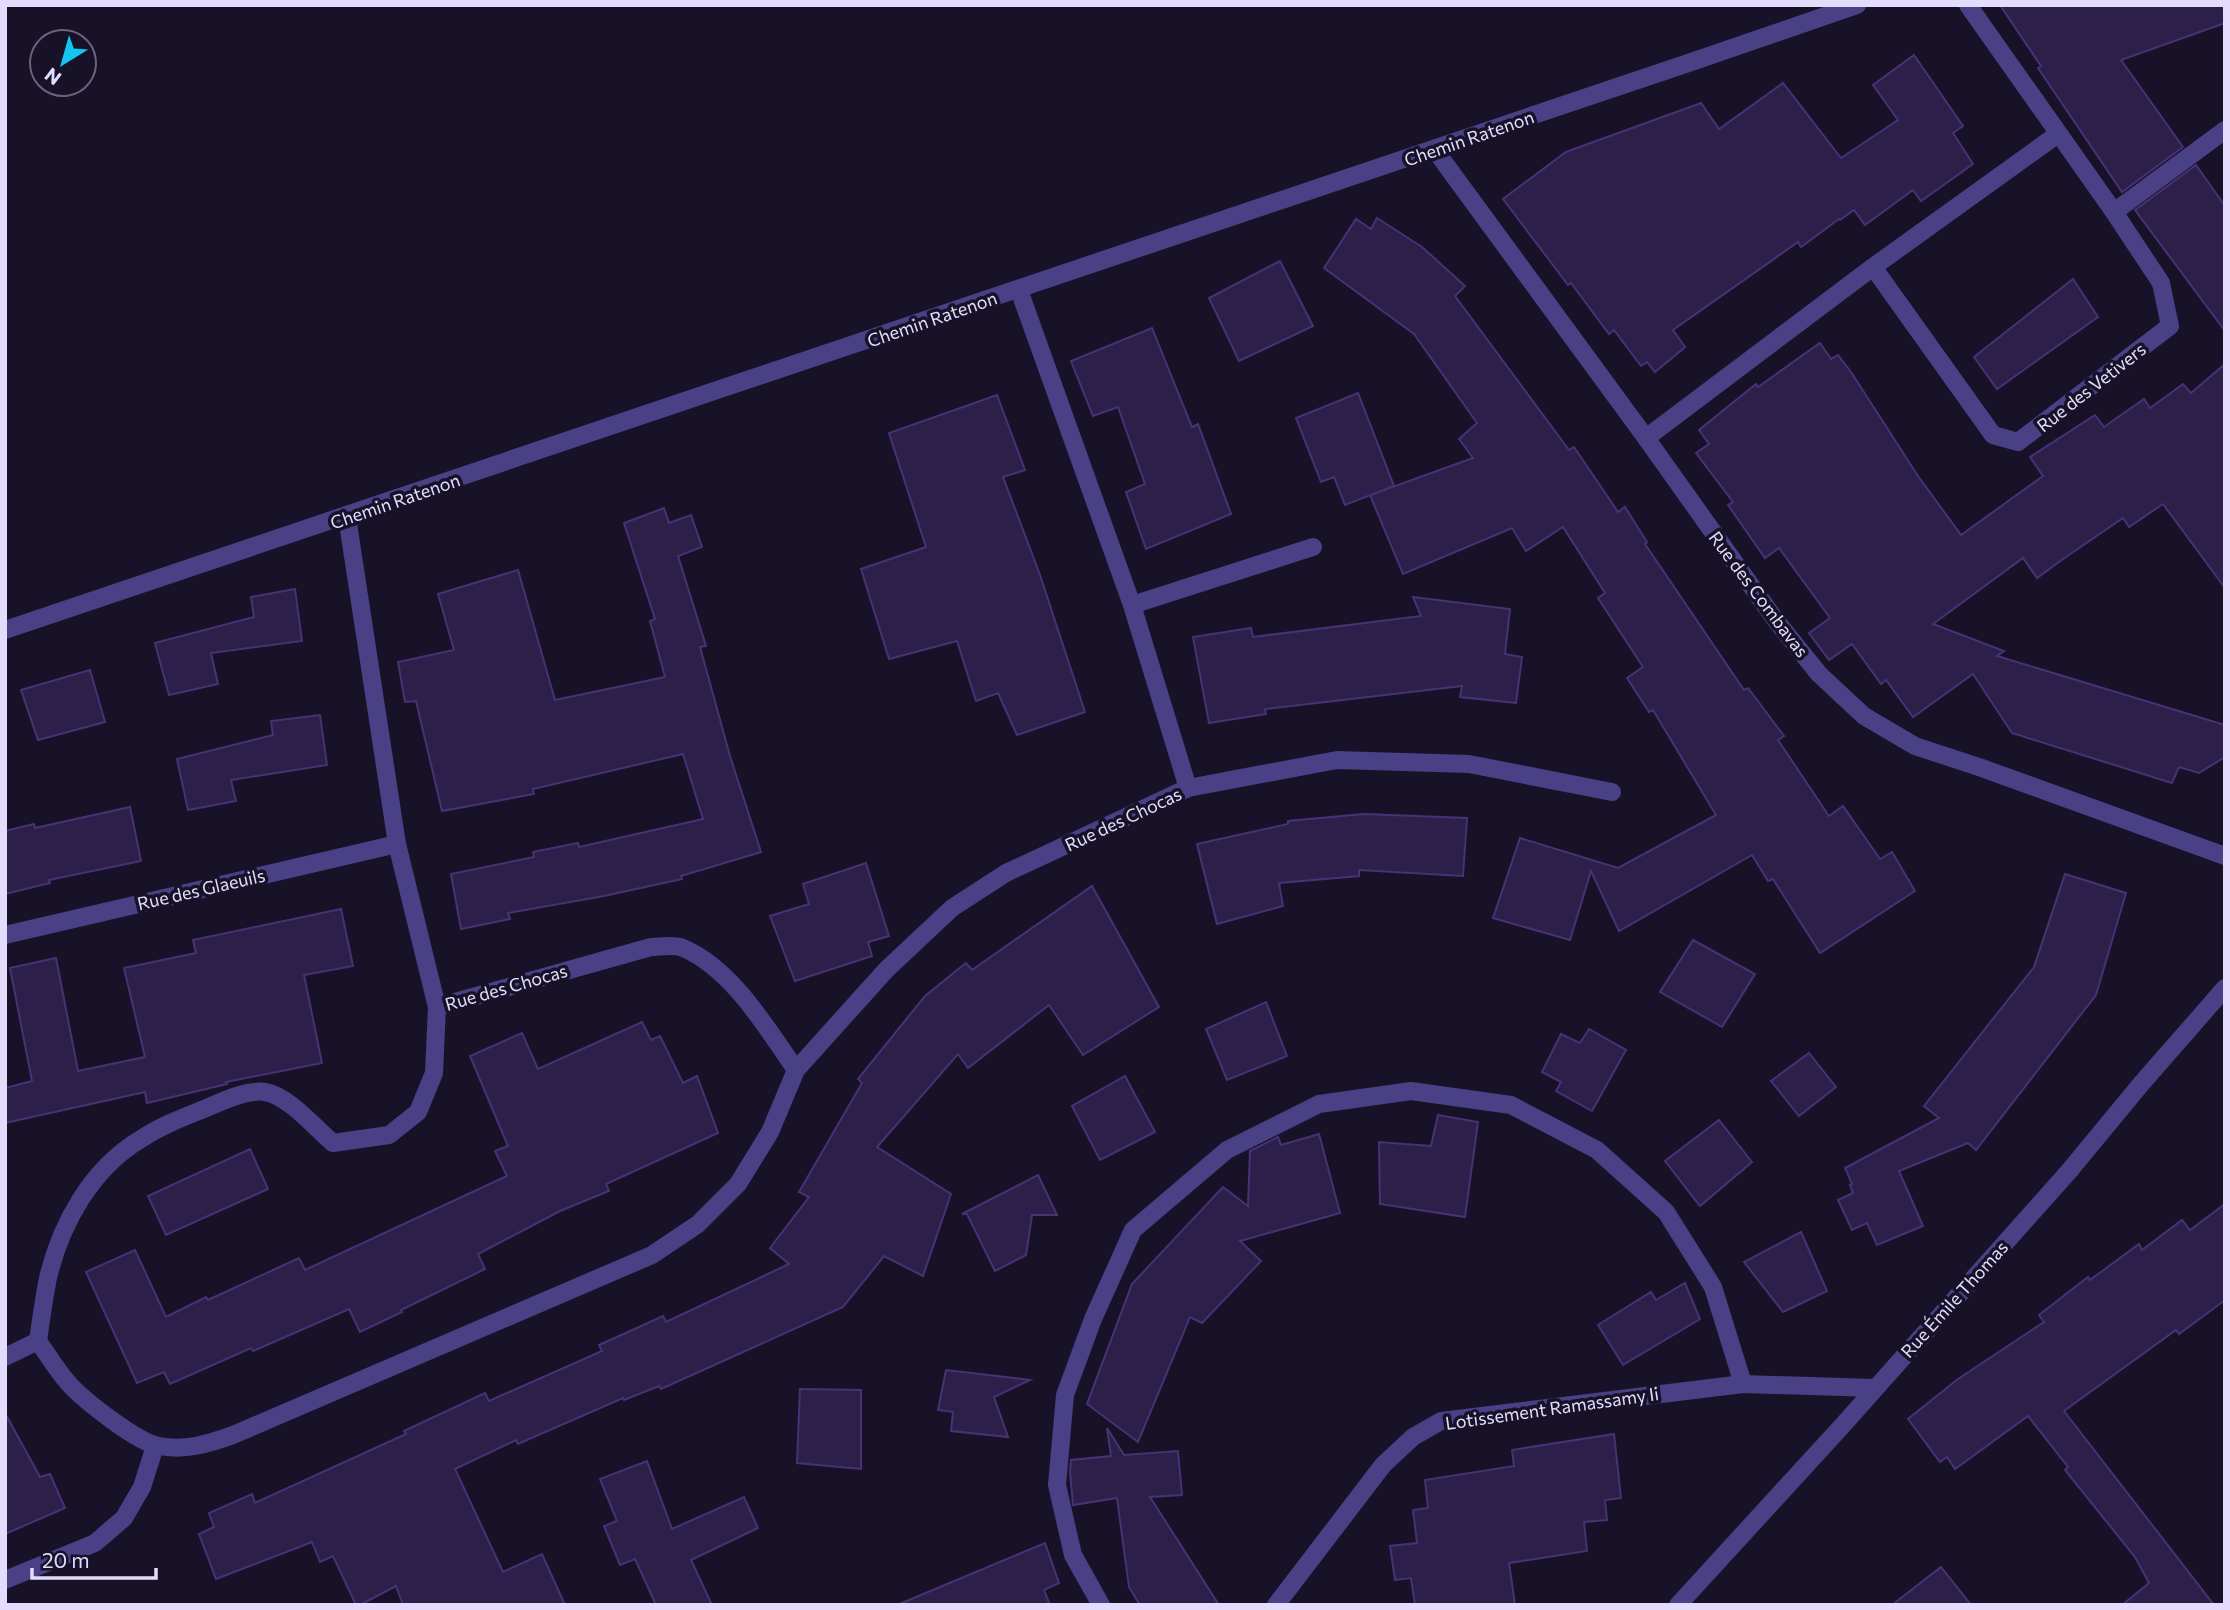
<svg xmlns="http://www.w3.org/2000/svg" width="2230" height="1610" viewBox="0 0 2230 1610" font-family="Commissioner,sans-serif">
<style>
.building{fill:#2c1f49;stroke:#463274;stroke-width:2}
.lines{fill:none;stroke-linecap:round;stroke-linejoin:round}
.minor{stroke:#494085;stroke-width:18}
.tertiary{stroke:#494085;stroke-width:18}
.labels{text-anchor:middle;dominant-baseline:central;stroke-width:7;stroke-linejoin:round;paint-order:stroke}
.street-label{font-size:18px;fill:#e3dcfd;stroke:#181229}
</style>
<rect width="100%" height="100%" fill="#181229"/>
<!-- building -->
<g class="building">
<path d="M 2000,5 L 2225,5 L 2225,23 L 2121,60 L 2183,147 L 2122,192 L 2038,68 L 2041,66 Z"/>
<path d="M 1914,55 L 1963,126 L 1953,133 L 1973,164 L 1921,201 L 1913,190 L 1865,225 L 1854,210 L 1840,220 L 1839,219 L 1801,247 L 1798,242 L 1673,330 L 1685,347 L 1655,372 L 1647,362 L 1641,366 L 1614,330 L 1609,334 L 1571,283 L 1568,285 L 1503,199 L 1566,152 L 1701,103 L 1719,129 L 1783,83 L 1841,158 L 1898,120 L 1873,85 Z"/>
<path d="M 2196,165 L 2225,206 L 2225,331 L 2135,210 Z"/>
<path d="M 1377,218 L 1422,247 L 1465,286 L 1455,296 L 1569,450 L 1574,447 L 1618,512 L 1625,507 L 1647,542 L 1645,544 L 1744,690 L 1748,688 L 1784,736 L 1778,740 L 1829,816 L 1843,806 L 1880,859 L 1892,852 L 1915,891 L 1820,953 L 1773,879 L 1768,881 L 1752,855 L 1619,931 L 1591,871 L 1570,940 L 1493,918 L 1520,838 L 1618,868 L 1716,815 L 1653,710 L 1649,712 L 1627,678 L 1643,667 L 1598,598 L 1605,593 L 1563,527 L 1526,551 L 1512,528 L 1403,574 L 1370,495 L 1473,458 L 1459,439 L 1477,423 L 1414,334 L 1324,268 L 1356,219 L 1371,229 Z"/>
<path d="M 1280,261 L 1313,326 L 1239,361 L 1209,298 Z"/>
<path d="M 2073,279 L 2098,317 L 1997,389 L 1974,357 Z"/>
<path d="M 1152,328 L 1192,427 L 1198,424 L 1231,514 L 1146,549 L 1126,492 L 1145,484 L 1118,407 L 1093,416 L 1071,361 Z"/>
<path d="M 1820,343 L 1831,359 L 1838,355 L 1851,372 L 1918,476 L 1961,535 L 2043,476 L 2030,457 L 2095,415 L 2104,427 L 2144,399 L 2150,408 L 2183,384 L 2191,393 L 2225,364 L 2225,588 L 2163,504 L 2129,527 L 2123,518 L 2063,559 L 2037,578 L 2023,558 L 1933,624 L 2004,651 L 1997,656 L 2225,725 L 2225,757 L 2199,773 L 2179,767 L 2172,783 L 2012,733 L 1973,674 L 1913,717 L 1886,680 L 1881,684 L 1852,644 L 1829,660 L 1809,633 L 1830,618 L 1779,548 L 1765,558 L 1728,505 L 1733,502 L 1696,453 L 1709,444 L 1699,430 L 1756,384 L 1758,387 Z"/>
<path d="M 1358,393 L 1394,486 L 1345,505 L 1334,477 L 1321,482 L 1296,418 Z"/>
<path d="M 997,395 L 1025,470 L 1003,477 L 1040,575 L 1085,712 L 1017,735 L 998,693 L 976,701 L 957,641 L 889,659 L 861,569 L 926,547 L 889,433 Z"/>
<path d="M 664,508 L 669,523 L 691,515 L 702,547 L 678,556 L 706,646 L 700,647 L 730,756 L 761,852 L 681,876 L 682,879 L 604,896 L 508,913 L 510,919 L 461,929 L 451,874 L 534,857 L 533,852 L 578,843 L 579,847 L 703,819 L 683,754 L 533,789 L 534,794 L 442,811 L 416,701 L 405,702 L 398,662 L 454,650 L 438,594 L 518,570 L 555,700 L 665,677 L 650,621 L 655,619 L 624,523 Z"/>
<path d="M 295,589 L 302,641 L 211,653 L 218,684 L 169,695 L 155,643 L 254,617 L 251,597 Z"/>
<path d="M 1413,597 L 1510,609 L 1505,654 L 1522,657 L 1516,703 L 1460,697 L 1462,686 L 1265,709 L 1266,714 L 1209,723 L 1193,637 L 1251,628 L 1253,637 L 1421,616 Z"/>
<path d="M 90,670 L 105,722 L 38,740 L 21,690 Z"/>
<path d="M 320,715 L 327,765 L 231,780 L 236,801 L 188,810 L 177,759 L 273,735 L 271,721 Z"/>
<path d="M 130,807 L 141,861 L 49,880 L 50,883 L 5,894 L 5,831 L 34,824 L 35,828 Z"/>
<path d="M 1364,814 L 1467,818 L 1463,876 L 1359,870 L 1359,876 L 1279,883 L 1283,906 L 1217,924 L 1197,844 L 1288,824 L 1288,821 Z"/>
<path d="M 866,863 L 889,936 L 868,942 L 872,956 L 795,981 L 770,916 L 809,904 L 803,884 Z"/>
<path d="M 2065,874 L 2126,893 L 2096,995 L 1976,1150 L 1968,1143 L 1899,1171 L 1923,1226 L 1877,1245 L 1867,1223 L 1852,1230 L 1838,1200 L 1853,1193 L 1850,1185 L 1852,1184 L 1845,1168 L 1939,1118 L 1924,1106 L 2034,967 Z"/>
<path d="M 1092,886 L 1159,1007 L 1083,1055 L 1049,1005 L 968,1068 L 958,1054 L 877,1147 L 951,1194 L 923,1276 L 884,1256 L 843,1307 L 661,1389 L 659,1386 L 624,1400 L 623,1398 L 518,1444 L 516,1440 L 455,1469 L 503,1572 L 542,1554 L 565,1605 L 403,1605 L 396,1586 L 360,1605 L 356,1605 L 333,1556 L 320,1562 L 312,1542 L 216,1579 L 199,1534 L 214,1527 L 209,1513 L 252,1494 L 255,1503 L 406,1434 L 404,1431 L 485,1393 L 489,1401 L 602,1351 L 599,1345 L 663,1316 L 666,1322 L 789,1264 L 770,1248 L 809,1197 L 799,1192 L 862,1083 L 858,1079 L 925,996 L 966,963 L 972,970 Z"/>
<path d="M 341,909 L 353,966 L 304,975 L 322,1063 L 226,1082 L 227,1084 L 147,1103 L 145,1092 L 5,1123 L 5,1088 L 32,1081 L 10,968 L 56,958 L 78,1071 L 145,1057 L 124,968 L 196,953 L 193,940 Z"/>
<path d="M 1693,940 L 1755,974 L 1722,1027 L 1660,992 Z"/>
<path d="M 1266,1002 L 1287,1056 L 1227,1080 L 1206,1029 Z"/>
<path d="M 642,1022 L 651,1040 L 660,1036 L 683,1083 L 697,1076 L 718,1133 L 606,1184 L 609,1191 L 560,1211 L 478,1254 L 485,1269 L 401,1310 L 402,1312 L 360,1332 L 349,1309 L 253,1351 L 251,1348 L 170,1384 L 164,1372 L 137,1383 L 86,1272 L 135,1250 L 166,1317 L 206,1297 L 208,1300 L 299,1258 L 305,1270 L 507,1176 L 495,1151 L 508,1146 L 470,1056 L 522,1033 L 538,1069 Z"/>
<path d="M 1589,1029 L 1626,1050 L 1592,1111 L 1556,1091 L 1561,1082 L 1542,1072 L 1561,1034 L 1580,1043 Z"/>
<path d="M 1809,1053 L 1836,1087 L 1799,1116 L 1771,1081 Z"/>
<path d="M 1125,1076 L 1155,1132 L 1100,1160 L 1072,1106 Z"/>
<path d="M 1438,1115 L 1478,1122 L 1465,1217 L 1380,1204 L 1379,1142 L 1431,1146 Z"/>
<path d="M 1719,1120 L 1752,1162 L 1700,1206 L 1665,1161 Z"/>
<path d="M 1319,1134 L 1340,1213 L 1240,1241 L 1261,1261 L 1202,1323 L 1190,1317 L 1138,1442 L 1087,1404 L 1132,1284 L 1223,1187 L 1248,1206 L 1250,1151 L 1278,1137 L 1281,1145 Z"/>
<path d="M 250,1149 L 268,1189 L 166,1235 L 148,1196 Z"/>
<path d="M 1038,1175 L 1057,1215 L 1032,1215 L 1026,1255 L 995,1271 L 967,1214 L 962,1214 Z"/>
<path d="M 2225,1204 L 2225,1300 L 2179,1334 L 2176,1330 L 2064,1411 L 2214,1605 L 2122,1605 L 2149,1583 L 2135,1557 L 2065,1470 L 2068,1467 L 2028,1416 L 1955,1469 L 1947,1457 L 1940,1462 L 1908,1419 L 1958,1379 L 2044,1322 L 2039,1315 L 2088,1277 L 2090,1280 L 2139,1244 L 2142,1250 L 2182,1220 L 2190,1230 Z"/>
<path d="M 1801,1232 L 1827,1291 L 1783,1312 L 1744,1262 Z"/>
<path d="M 1685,1283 L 1700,1319 L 1623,1365 L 1598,1325 L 1651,1292 L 1656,1300 Z"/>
<path d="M 946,1370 L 1030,1380 L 994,1397 L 1008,1437 L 951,1431 L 953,1412 L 938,1410 Z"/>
<path d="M 800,1389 L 861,1390 L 861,1469 L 797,1463 Z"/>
<path d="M 5,1413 L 40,1477 L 50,1474 L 65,1508 L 5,1534 Z"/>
<path d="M 1107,1428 L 1124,1455 L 1178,1451 L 1182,1495 L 1150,1497 L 1219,1605 L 1140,1605 L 1129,1587 L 1117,1498 L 1073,1505 L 1070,1471 L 1071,1460 L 1111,1456 Z"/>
<path d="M 1614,1434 L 1621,1498 L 1605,1500 L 1607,1520 L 1584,1522 L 1587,1551 L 1509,1563 L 1515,1605 L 1415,1605 L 1411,1578 L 1395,1580 L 1390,1546 L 1417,1543 L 1413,1510 L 1428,1508 L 1425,1480 L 1514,1466 L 1512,1450 Z"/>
<path d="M 647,1461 L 672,1529 L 744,1497 L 758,1528 L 691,1560 L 712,1605 L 656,1605 L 635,1559 L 620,1565 L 604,1526 L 617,1521 L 600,1479 Z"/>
<path d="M 1045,1543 L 1059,1583 L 1044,1590 L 1050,1605 L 897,1605 Z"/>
<path d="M 1941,1567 L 1971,1605 L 1892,1605 Z"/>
</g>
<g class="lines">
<!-- minor -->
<g class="minor">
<path d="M 1435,150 L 1646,438 L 1777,622 L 1819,674 L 1864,716 L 1915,746 L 1979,767 L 2225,856"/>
<path d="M 2114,212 L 2225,130"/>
<path d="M 1873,267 L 1993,435 L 2018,442 L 2170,326 L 2161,283 L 2114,212 L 1968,5"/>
<path d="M 1019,290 L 1132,605 L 1188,788"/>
<path d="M 1646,438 L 1873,267 L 2058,134"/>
<path d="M 347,517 L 397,844 L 437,1007"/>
<path d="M 1132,605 L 1313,547"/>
<path d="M 5,630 C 624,426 1241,217 1857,5"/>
<path d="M 5,935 L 397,844"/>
<path d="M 38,1341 C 48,1355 58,1372 70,1385 C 85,1401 138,1443 159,1446 C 185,1451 208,1444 233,1435 L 652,1255 L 698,1224 L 738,1184 L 770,1132 L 796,1070 L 886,970 L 952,908 L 1006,873 L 1188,788 L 1337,760 L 1469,764 L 1612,792"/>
<path d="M 5,1357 L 38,1341 C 41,1320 44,1298 48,1278 C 61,1223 92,1168 141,1139 C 159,1127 179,1119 199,1111 C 217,1104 245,1089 265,1092 C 289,1096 315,1128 333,1143 L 389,1135 L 418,1112 L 434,1073 L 437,1007 L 651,947 C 660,947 674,944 683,948 C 731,968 767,1028 796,1070"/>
<path d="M 5,1580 L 95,1543 L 124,1518 L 142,1487 L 155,1446"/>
<path d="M 1101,1605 L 1073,1555 L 1057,1485 L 1065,1395 L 1093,1319 L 1133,1230 L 1227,1150 L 1319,1104 L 1411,1091 L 1511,1105 L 1597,1150 L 1666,1212 L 1713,1287 L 1743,1384"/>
<path d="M 1276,1605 L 1383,1465 L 1413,1437 L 1441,1421 L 1743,1384 L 1874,1388"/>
</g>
<!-- tertiary -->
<path class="tertiary" d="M 1678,1605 L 1842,1426 L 2070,1170 L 2141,1084 L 2225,988"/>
</g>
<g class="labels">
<!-- street labels -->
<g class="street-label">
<text transform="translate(1469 138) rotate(-19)">Chemin Ratenon</text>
<text transform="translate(932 319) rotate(-19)">Chemin Ratenon</text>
<text transform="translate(2091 387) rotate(-38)">Rue des Vetivers</text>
<text transform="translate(395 501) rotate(-19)">Chemin Ratenon</text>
<text transform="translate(1759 594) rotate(53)">Rue des Combavas</text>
<text transform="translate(1123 819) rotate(-25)">Rue des Chocas</text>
<text transform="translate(201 889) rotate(-13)">Rue des Glaeuils</text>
<text transform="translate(506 987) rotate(-16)">Rue des Chocas</text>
<text transform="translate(1954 1299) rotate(-48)">Rue Émile Thomas</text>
<text transform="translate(1552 1408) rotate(-8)">Lotissement Ramassamy Ii</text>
</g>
</g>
<!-- border -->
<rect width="2230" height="1610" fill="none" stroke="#e3dcfd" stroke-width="14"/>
<!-- north arrow -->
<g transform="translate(63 63) rotate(217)"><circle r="33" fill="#181229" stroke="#69637e" stroke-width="2"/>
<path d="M0-5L12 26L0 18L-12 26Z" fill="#13c6f2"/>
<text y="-10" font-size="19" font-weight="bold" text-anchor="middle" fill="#e3dcfd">N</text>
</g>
<!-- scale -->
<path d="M32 1568v10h124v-10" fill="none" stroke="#e3dcfd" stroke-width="3.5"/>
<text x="42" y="1568" font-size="21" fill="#e3dcfd" stroke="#181229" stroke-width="5" paint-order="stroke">20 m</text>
</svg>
